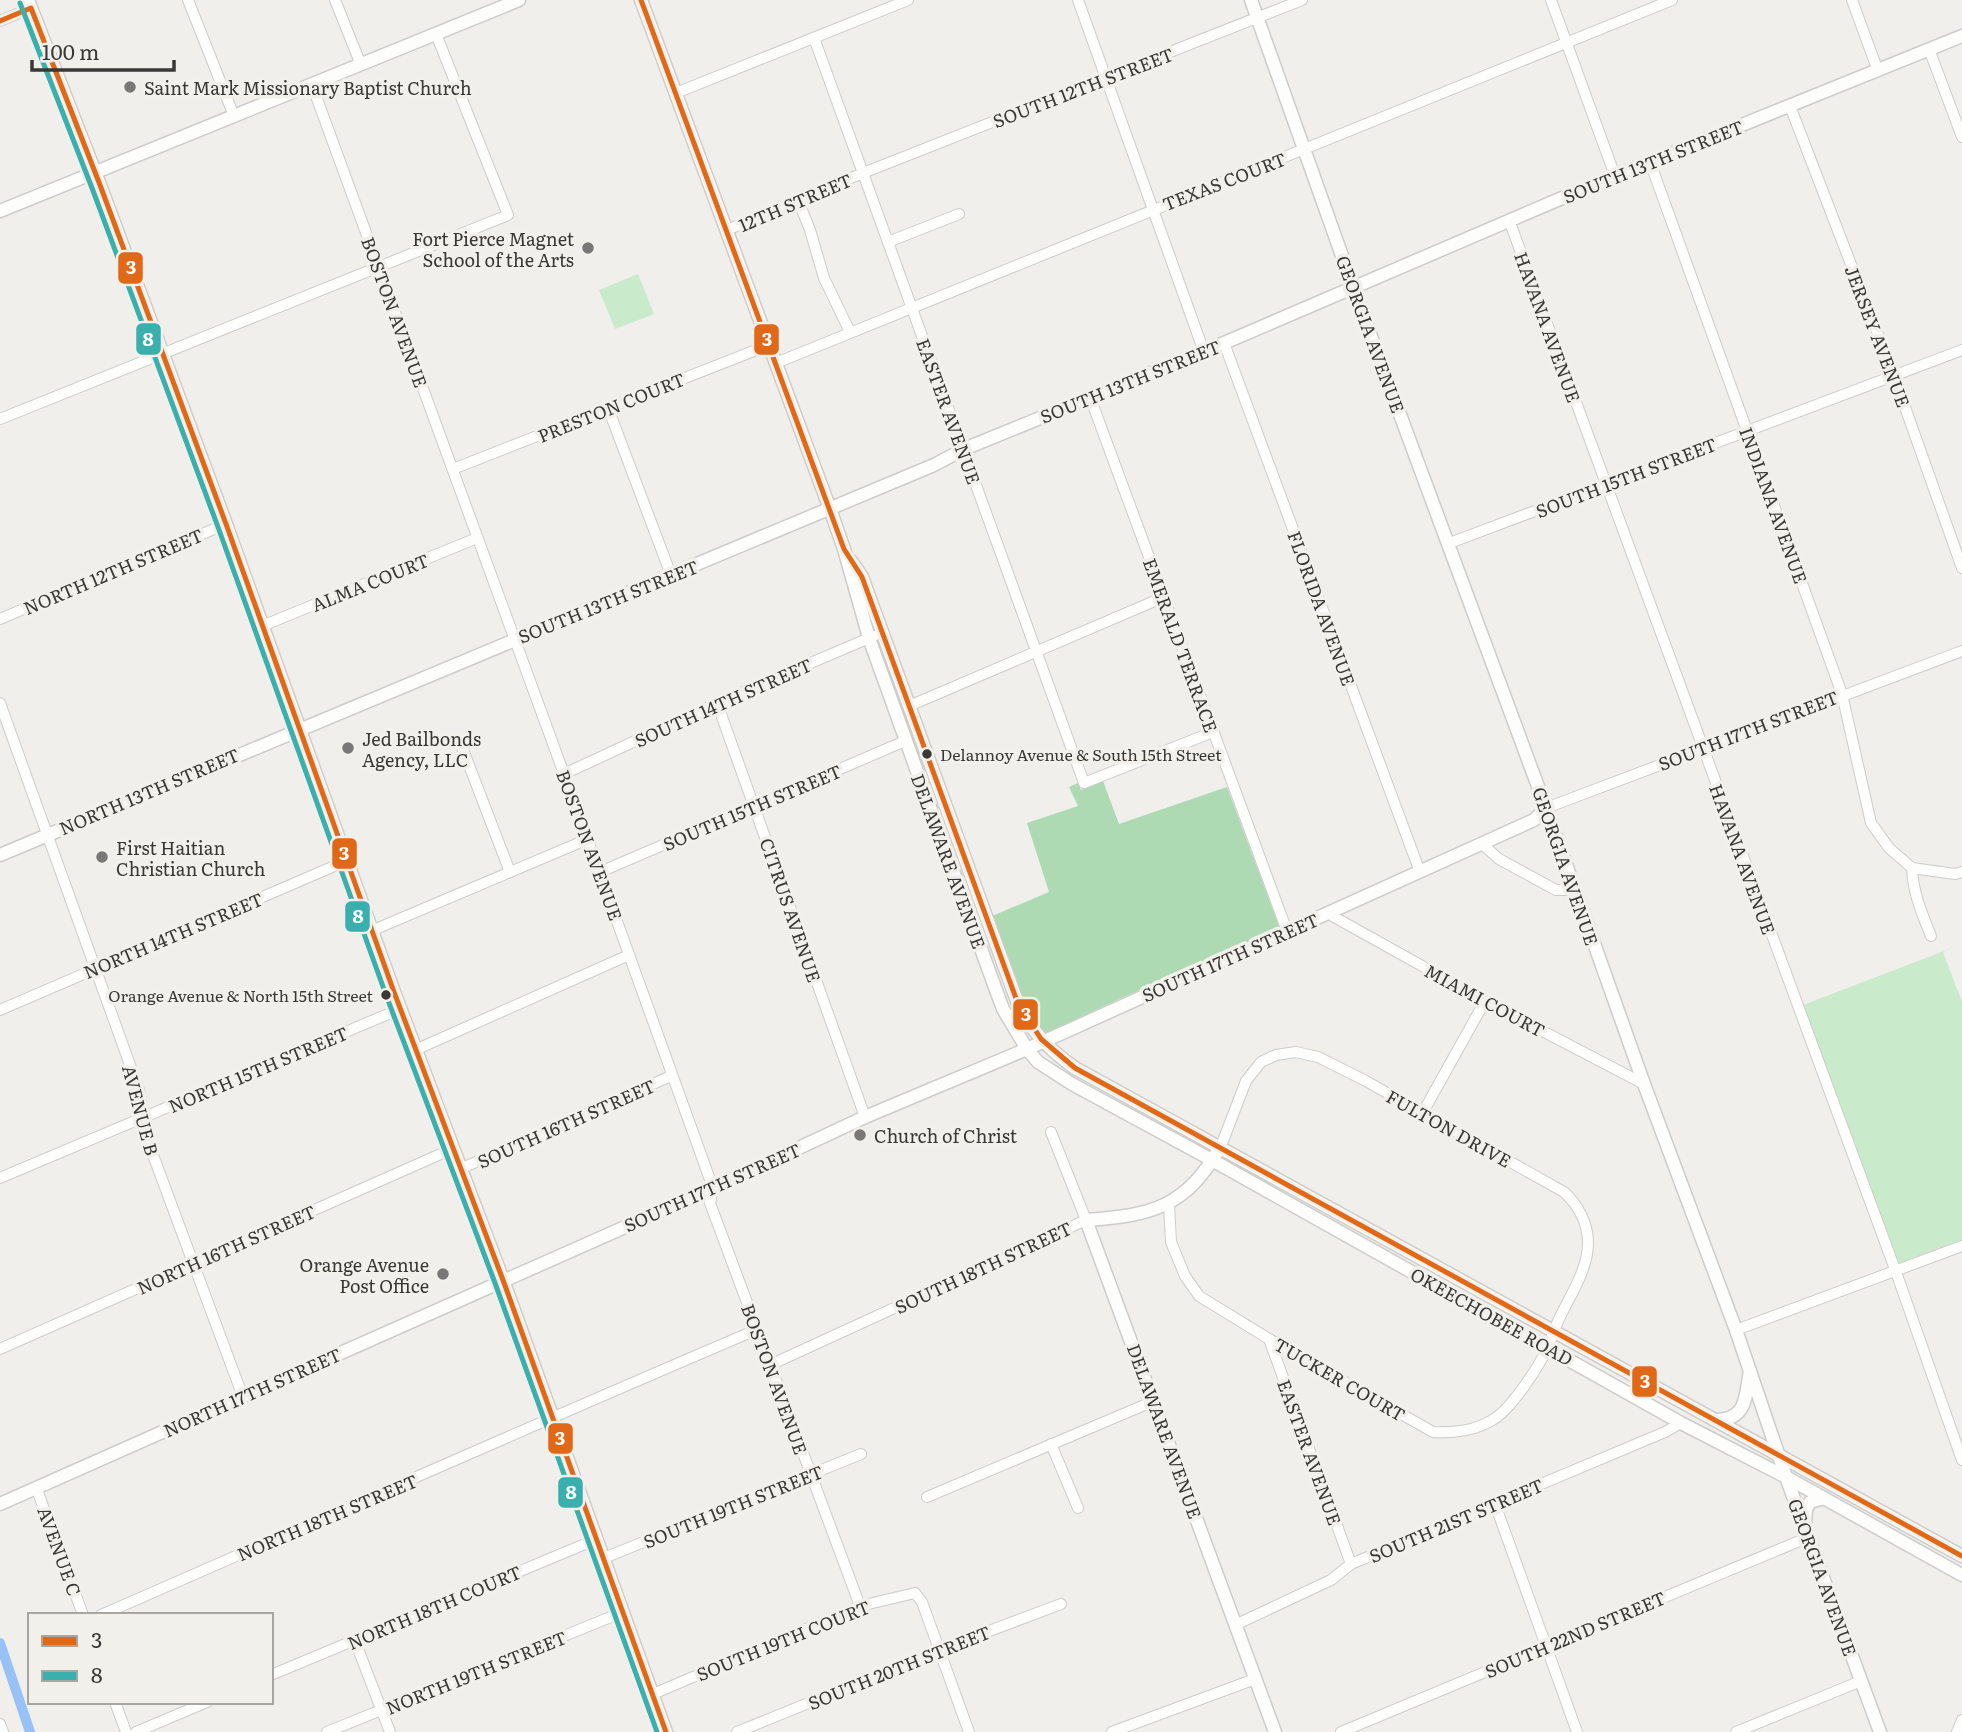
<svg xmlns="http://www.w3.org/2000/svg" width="1962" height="1732" viewBox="0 0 1962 1732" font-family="Literata,serif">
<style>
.green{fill:#caeacc}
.forest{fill:#addab2}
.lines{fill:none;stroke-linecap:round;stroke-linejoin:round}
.canal{stroke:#98c1f6;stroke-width:10}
.minor-casing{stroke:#ccccca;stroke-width:12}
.tertiary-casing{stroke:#ccccca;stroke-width:15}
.secondary-casing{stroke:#ccccca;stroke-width:15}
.minor{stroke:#fdfdfc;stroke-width:10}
.tertiary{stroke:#fdfdfc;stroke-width:12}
.secondary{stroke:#fdfdfc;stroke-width:12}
.bus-1-casing{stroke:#f1f0eb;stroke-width:10}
.bus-2-casing{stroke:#f1f0eb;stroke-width:10}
.bus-1{stroke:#e06816;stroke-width:5}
.bus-2{stroke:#3aafad;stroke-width:5}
.poi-dot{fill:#797876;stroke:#f1f0eb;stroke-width:2.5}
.bus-dot{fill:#393836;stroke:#f1f0eb;stroke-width:2.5}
.labels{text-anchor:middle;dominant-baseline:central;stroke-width:7;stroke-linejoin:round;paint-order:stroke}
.bus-label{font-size:16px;fill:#393836;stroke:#f1f0eb;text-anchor:start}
.poi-label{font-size:18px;fill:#393836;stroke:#f1f0eb;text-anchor:start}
.street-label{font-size:18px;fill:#393836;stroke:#f1f0eb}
.line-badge{stroke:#f1f0eb;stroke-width:2.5}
.badge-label{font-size:19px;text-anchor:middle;font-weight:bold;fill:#fff}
</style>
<rect width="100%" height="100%" fill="#f0efec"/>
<!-- green -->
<g class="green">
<path d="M 638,274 L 654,314 L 615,329 L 599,290 Z"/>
<path d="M 1957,946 L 1943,952 L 1962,1002 L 1962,1241 L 1899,1265 L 1803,1005 Z"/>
</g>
<!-- forest -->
<path class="forest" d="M 1103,781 L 1119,824 L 1227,787 L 1280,929 C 1203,964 1125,994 1050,1032 L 1042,1033 L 1022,999 L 992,916 L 1049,892 L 1027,823 L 1078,806 L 1069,787 L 1078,783 L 1081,790 Z"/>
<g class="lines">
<!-- canal -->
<path class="canal" d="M 0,1643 L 30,1732"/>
<!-- minor casing -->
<g class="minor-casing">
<g id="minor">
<path d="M 188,0 L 234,116"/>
<path d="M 335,0 L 361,65"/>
<path d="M 1078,0 L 1204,352"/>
<path d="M 1551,0 L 1615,176"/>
<path d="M 1852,0 L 1878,71"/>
<path d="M 0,21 L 31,8"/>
<path d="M 814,38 L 1084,783 L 1213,732"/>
<path d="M 1929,49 L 1962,137"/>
<path d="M 312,85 L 564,774 L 713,1188 L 710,1203 L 860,1606"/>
<path d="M 676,93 L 908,0"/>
<path d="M 1790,106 L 1894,376 L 1962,568"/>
<path d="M 1650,162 L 1842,694 L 1871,823 L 1889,848 L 1912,868 L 1955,874 L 1962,872"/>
<path d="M 798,200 L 810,230 L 824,278 L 850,332"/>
<path d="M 1509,220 L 1896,1272 L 1962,1460"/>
<path d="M 727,230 L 863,173 L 1302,0"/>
<path d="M 888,242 L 959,214"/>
<path d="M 1224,343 L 1420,872"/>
<path d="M 776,363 C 1074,240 1373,120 1672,0"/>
<path d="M 1090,397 L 1287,931"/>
<path d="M 608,408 L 671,575"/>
<path d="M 0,419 L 508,215 L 436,34"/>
<path d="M 453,469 L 769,345"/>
<path d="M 1447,544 L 1962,350"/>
<path d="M 0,619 L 226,524"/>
<path d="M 262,626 L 477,538"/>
<path d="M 0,703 L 139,1090 L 142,1106 L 140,1120 L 243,1397"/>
<path d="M 717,703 L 865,1117"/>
<path d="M 909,706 L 1164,597"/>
<path d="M 462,747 L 510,872"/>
<path d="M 564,774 L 717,703 L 874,636"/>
<path d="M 1546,808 L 1962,651"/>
<path d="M 1482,844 L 1499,859 L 1556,890 L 1574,890"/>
<path d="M 1912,868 C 1913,893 1922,914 1931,936"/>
<path d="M 600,872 L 905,741"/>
<path d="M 1327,913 L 1485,1001 L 1644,1084"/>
<path d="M 371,931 L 588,839"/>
<path d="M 0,1010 L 346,861"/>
<path d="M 415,1050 L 629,955"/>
<path d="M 1422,1114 L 1485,1001"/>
<path d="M 460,1169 L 671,1076"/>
<path d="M 0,1178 L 400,1009"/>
<path d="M 1169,1205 L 1171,1242 L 1185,1276 L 1199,1296 L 1269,1339 L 1433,1432 C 1455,1433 1475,1431 1494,1419 C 1512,1408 1539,1366 1548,1347 C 1552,1337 1555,1327 1560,1317 C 1571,1294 1588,1269 1588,1243 C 1588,1223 1578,1205 1564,1192 L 1364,1080 L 1318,1057 L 1296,1052 L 1276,1055 L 1261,1062 L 1246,1081 L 1221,1146"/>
<path d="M 1736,1330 L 1962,1246"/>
<path d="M 1269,1339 L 1351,1564"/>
<path d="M 0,1349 L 452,1149"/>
<path d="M 770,1365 L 1086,1220 L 1051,1132"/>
<path d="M 1051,1444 L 1078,1508"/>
<path d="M 36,1487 L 83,1615"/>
<path d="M 927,1497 L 1154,1401"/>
<path d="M 1495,1504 L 1577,1732"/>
<path d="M 604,1558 L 861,1454"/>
<path d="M 101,1615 C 319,1520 537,1423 756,1330"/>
<path d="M 1235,1625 L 1331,1580 L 1351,1564 L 1665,1432 L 1681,1423"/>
<path d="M 355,1641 L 390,1732"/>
<path d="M 271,1675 L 597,1539"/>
<path d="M 653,1694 L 860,1606 L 915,1593 L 922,1602 L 969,1732"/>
<path d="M 115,1702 L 126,1732"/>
<path d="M 0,1724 L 3,1732"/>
<path d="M 136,1732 L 207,1702"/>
<path d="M 327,1732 L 623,1612"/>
<path d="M 737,1732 L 939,1650 L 1061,1604"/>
<path d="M 1112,1732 L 1255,1679"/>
<path d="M 1341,1732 L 1809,1537"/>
<path d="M 1736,1732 L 1861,1681"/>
<path d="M 1957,1732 L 1962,1720"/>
</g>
</g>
<!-- tertiary casing -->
<g class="tertiary-casing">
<g id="tertiary">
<path d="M 1251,0 L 1362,312 L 1546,808 L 1644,1084 L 1736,1330 L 1786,1477 L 1880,1732"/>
<path d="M 0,211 L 519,0"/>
<path d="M 0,855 L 934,465 L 964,449 L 1224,343 L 1576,192 L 1962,36"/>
<path d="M 1221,1146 C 1185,1208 1153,1215 1086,1220 L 1275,1732"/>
<path d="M 0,1504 L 713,1188 L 865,1117 L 1027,1049 L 1534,820 L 1546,808"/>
</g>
</g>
<!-- secondary casing -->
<g class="secondary-casing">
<g id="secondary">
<path d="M 28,0 L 100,185 L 226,524 L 394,992 L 503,1280 L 666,1732"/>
<path d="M 641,0 L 830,509 L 844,549 L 869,638 L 993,982 L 1003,1009 L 1027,1049 L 1038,1062 L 1072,1084 L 1212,1160 L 1681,1423 L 1786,1477 L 1962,1575"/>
<path d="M 851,561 L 862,577 L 1017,1001 C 1031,1031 1048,1049 1075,1068 L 1962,1556"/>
<path d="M 1715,1420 C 1748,1420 1745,1396 1750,1371"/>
<path d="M 1805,1525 L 1806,1509 L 1810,1502 L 1824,1498"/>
</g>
</g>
<!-- minor -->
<use href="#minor" class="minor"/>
<!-- tertiary -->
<use href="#tertiary" class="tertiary"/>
<!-- secondary -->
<use href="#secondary" class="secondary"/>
<!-- bus-1 casing -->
<g class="bus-1-casing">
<g id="bus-1">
<path d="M 641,0 L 844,549 L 862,577 L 1017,1001 L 1041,1039 L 1075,1068 L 1962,1556"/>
<path d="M 0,21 L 31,8 L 100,185 L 226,524 L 394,992 L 503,1280 L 666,1732"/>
</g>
</g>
<!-- bus-2 casing -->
<g class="bus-2-casing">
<path id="bus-2" d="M 20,3 L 92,188 L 218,527 L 386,995 L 495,1283 L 657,1732"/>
</g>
<!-- bus-1 -->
<use href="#bus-1" class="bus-1"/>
<!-- bus-2 -->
<use href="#bus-2" class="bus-2"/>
</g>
<!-- markers -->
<g class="poi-dot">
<circle cx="130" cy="87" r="7"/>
<circle cx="588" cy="248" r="7"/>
<circle cx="348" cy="748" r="7"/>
<circle cx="102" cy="857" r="7"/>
<circle cx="860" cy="1135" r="7"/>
<circle cx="443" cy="1274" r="7"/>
</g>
<g class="bus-dot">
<circle cx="927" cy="754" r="6"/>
<circle cx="386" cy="995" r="6"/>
</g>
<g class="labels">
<!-- bus labels -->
<g class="bus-label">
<text x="940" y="754">Delannoy Avenue &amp; South 15th Street</text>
<text x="373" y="995" text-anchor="end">Orange Avenue &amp; North 15th Street</text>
</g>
<!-- poi labels -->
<g class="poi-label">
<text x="144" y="87">Saint Mark Missionary Baptist Church</text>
<text x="574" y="238" text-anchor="end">Fort Pierce Magnet<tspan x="574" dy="21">School of the Arts</tspan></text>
<text x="362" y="738">Jed Bailbonds<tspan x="362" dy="21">Agency, LLC</tspan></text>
<text x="116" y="847">First Haitian<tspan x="116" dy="21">Christian Church</tspan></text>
<text x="874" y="1135">Church of Christ</text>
<text x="429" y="1264" text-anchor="end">Orange Avenue<tspan x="429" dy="21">Post Office</tspan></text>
</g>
<!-- street labels -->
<g class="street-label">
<text transform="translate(1083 87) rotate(-21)">SOUTH 12TH STREET</text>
<text transform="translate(1653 161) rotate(-22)">SOUTH 13TH STREET</text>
<text transform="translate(1224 181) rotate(-21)">TEXAS COURT</text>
<text transform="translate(795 202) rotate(-23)">12TH STREET</text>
<text transform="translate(395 312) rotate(70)">BOSTON AVENUE</text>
<text transform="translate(1548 327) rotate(70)">HAVANA AVENUE</text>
<text transform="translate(1371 334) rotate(70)">GEORGIA AVENUE</text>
<text transform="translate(1878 336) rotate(69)">JERSEY AVENUE</text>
<text transform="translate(1130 381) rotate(-22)">SOUTH 13TH STREET</text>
<text transform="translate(611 407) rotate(-22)">PRESTON COURT</text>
<text transform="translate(949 411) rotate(70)">EASTER AVENUE</text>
<text transform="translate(1626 477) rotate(-21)">SOUTH 15TH STREET</text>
<text transform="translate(1774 505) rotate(70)">INDIANA AVENUE</text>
<text transform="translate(113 571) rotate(-23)">NORTH 12TH STREET</text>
<text transform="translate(370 582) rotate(-22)">ALMA COURT</text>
<text transform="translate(608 601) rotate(-22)">SOUTH 13TH STREET</text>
<text transform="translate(1322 608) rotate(70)">FLORIDA AVENUE</text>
<text transform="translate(1181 645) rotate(70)">EMERALD TERRACE</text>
<text transform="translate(723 702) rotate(-24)">SOUTH 14TH STREET</text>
<text transform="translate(1748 730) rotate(-21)">SOUTH 17TH STREET</text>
<text transform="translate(149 791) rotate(-23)">NORTH 13TH STREET</text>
<text transform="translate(752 807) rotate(-23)">SOUTH 15TH STREET</text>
<text transform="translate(590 845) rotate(70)">BOSTON AVENUE</text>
<text transform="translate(1743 859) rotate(70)">HAVANA AVENUE</text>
<text transform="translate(949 861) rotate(70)">DELAWARE AVENUE</text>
<text transform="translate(1566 866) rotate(71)">GEORGIA AVENUE</text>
<text transform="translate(791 910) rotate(71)">CITRUS AVENUE</text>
<text transform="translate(173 935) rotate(-23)">NORTH 14TH STREET</text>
<text transform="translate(1230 957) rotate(-24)">SOUTH 17TH STREET</text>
<text transform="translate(1485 1000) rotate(28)">MIAMI COURT</text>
<text transform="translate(258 1069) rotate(-23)">NORTH 15TH STREET</text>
<text transform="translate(141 1110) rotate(75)">AVENUE B</text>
<text transform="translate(566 1123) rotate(-24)">SOUTH 16TH STREET</text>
<text transform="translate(1449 1128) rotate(29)">FULTON DRIVE</text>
<text transform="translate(712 1187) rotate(-24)">SOUTH 17TH STREET</text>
<text transform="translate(226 1249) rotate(-24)">NORTH 16TH STREET</text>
<text transform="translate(983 1267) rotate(-25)">SOUTH 18TH STREET</text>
<text transform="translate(1492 1316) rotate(29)">OKEECHOBEE ROAD</text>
<text transform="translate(775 1379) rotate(70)">BOSTON AVENUE</text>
<text transform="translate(1340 1379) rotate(30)">TUCKER COURT</text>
<text transform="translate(252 1392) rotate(-24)">NORTH 17TH STREET</text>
<text transform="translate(1165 1431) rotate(70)">DELAWARE AVENUE</text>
<text transform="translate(1310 1452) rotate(70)">EASTER AVENUE</text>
<text transform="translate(733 1506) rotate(-22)">SOUTH 19TH STREET</text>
<text transform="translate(327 1517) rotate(-23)">NORTH 18TH STREET</text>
<text transform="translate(1456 1520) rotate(-23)">SOUTH 21ST STREET</text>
<text transform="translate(60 1551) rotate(70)">AVENUE C</text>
<text transform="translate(1823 1577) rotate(70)">GEORGIA AVENUE</text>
<text transform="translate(434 1607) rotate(-23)">NORTH 18TH COURT</text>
<text transform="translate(1575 1634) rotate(-23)">SOUTH 22ND STREET</text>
<text transform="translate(783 1640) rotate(-22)">SOUTH 19TH COURT</text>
<text transform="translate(899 1667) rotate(-22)">SOUTH 20TH STREET</text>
<text transform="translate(476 1672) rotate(-22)">NORTH 19TH STREET</text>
</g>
</g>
<g class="line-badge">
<rect x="117" y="251" width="27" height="34" rx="7" fill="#e06816"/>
<rect x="135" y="322" width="27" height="34" rx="7" fill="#3aafad"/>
<rect x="753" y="323" width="27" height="33" rx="7" fill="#e06816"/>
<rect x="331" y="837" width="27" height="33" rx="7" fill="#e06816"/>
<rect x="344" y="900" width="27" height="33" rx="7" fill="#3aafad"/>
<rect x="1012" y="998" width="27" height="33" rx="7" fill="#e06816"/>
<rect x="1631" y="1365" width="27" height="33" rx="7" fill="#e06816"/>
<rect x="547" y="1422" width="27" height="33" rx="7" fill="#e06816"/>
<rect x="557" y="1476" width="27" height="33" rx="7" fill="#3aafad"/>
</g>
<g class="badge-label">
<text x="131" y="274">3</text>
<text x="148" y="346">8</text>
<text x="767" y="346">3</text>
<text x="344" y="860">3</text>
<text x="358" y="923">8</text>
<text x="1026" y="1021">3</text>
<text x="1645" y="1388">3</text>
<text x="560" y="1445">3</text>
<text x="571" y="1499">8</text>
</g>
<!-- legend -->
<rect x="28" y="1613" width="245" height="91" fill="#f1f0eb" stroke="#a7a6a3" stroke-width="2"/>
<rect x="42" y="1636" width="35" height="10" fill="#e06816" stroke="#a7a6a3" stroke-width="2"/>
<text x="91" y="1648" font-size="21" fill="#393836">3</text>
<rect x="42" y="1671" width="35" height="10" fill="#3aafad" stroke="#a7a6a3" stroke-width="2"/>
<text x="91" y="1683" font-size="21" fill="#393836">8</text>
<!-- scale -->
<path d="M32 60v10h142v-10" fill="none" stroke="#393836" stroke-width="3.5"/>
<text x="42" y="60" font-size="21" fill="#393836" stroke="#f1f0eb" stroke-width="5" paint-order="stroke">100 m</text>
</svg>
